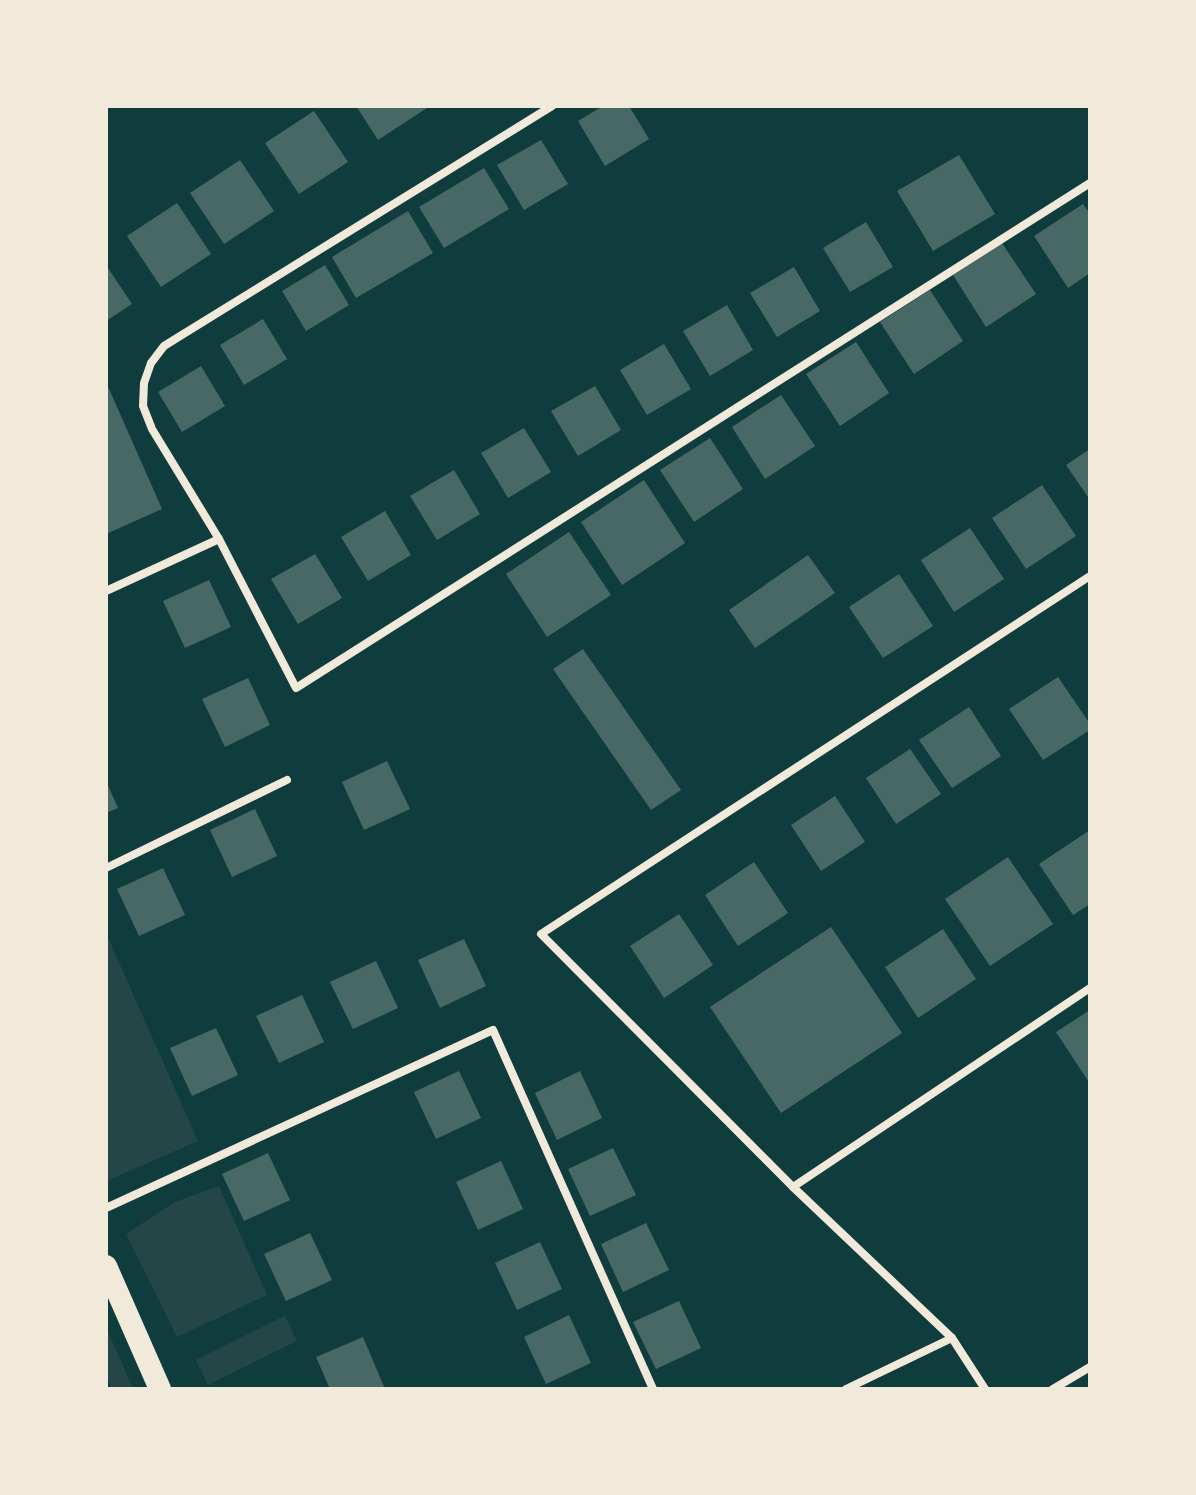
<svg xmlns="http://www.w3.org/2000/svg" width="1196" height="1495" viewBox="0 0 1196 1495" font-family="'PT Sans Narrow',sans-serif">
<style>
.green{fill:#244646}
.building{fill:#486865}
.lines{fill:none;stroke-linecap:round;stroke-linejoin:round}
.minor{stroke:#f1e9da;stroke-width:8}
.trunk{stroke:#f1e9da;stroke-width:22}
</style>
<rect width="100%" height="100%" fill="#0f3d3e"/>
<!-- green -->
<g class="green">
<path d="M 106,933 L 198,1141 L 107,1181 L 106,1178 Z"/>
<path d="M 219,1186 L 267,1295 L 177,1337 L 126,1234 L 175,1202 Z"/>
<path d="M 285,1316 L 297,1341 L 208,1385 L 196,1360 Z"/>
<path d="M 106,1327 L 133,1389 L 112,1389 L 106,1376 Z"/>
</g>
<!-- building -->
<g class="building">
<path d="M 356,106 L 430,106 L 378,140 Z"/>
<path d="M 603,106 L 629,106 L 649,139 L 605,166 L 578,121 Z"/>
<path d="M 314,111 L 348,162 L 299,194 L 265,143 Z"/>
<path d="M 541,140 L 568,184 L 524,210 L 497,165 Z"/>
<path d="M 959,155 L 995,214 L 933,251 L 897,191 Z"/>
<path d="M 240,160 L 274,211 L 224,244 L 190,193 Z"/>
<path d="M 484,168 L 509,209 L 444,248 L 419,207 Z"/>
<path d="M 177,203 L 211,254 L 161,287 L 127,236 Z"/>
<path d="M 1083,204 L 1090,214 L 1090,273 L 1068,288 L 1034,236 Z"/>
<path d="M 408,211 L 433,253 L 356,298 L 332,257 Z"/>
<path d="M 866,222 L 893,267 L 850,292 L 823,248 Z"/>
<path d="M 1002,243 L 1036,294 L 986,327 L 953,275 Z"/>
<path d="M 106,265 L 132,304 L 106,321 Z"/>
<path d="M 325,265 L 349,305 L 306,331 L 282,291 Z"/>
<path d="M 794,267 L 820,311 L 777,337 L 750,293 Z"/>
<path d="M 930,290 L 963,341 L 914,374 L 880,322 Z"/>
<path d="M 727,305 L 753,350 L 710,376 L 683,331 Z"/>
<path d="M 263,319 L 287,359 L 244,385 L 220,345 Z"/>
<path d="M 856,342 L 889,393 L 840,426 L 806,374 Z"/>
<path d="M 664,344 L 691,389 L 647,415 L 620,370 Z"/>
<path d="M 201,366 L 225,406 L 182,432 L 158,392 Z"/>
<path d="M 106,382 L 162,509 L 106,534 Z"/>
<path d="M 595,386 L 621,430 L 578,456 L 551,411 Z"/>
<path d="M 781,395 L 815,446 L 765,479 L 732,427 Z"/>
<path d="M 524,428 L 551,472 L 508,498 L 481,453 Z"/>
<path d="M 710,438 L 743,489 L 694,522 L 660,470 Z"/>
<path d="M 1090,449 L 1090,500 L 1066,465 Z"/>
<path d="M 454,470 L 480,514 L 437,540 L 410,496 Z"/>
<path d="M 644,480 L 685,543 L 622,585 L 581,522 Z"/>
<path d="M 1042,485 L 1076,536 L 1026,569 L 992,518 Z"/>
<path d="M 385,511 L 411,555 L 368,581 L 341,537 Z"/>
<path d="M 970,528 L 1004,579 L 954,612 L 921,560 Z"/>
<path d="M 569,532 L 611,595 L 547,637 L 506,574 Z"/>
<path d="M 315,554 L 342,598 L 298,624 L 271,579 Z"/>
<path d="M 808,555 L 835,593 L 755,648 L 729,610 Z"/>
<path d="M 899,574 L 933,626 L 883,658 L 849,607 Z"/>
<path d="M 209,580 L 231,627 L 185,648 L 163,601 Z"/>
<path d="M 583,649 L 681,790 L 651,810 L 553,669 Z"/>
<path d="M 1058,677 L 1090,724 L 1090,730 L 1043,760 L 1009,709 Z"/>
<path d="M 248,678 L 270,725 L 225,747 L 202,699 Z"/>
<path d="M 969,707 L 1001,756 L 952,788 L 919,740 Z"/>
<path d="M 910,749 L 941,794 L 896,824 L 866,778 Z"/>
<path d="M 387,761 L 410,809 L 364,830 L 342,782 Z"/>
<path d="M 106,781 L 118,808 L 106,813 Z"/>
<path d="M 835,796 L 865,842 L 821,871 L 791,825 Z"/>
<path d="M 255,809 L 277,856 L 232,877 L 210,830 Z"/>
<path d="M 1090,830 L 1090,904 L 1073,915 L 1039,864 Z"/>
<path d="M 1008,857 L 1053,924 L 990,966 L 945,899 Z"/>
<path d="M 754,862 L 788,913 L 738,946 L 705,895 Z"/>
<path d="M 163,868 L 185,915 L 139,936 L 117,889 Z"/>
<path d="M 679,914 L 713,965 L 664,998 L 630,946 Z"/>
<path d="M 831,927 L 902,1033 L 781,1113 L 710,1007 Z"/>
<path d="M 943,929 L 976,979 L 918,1018 L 885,967 Z"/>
<path d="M 464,939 L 486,986 L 440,1008 L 418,960 Z"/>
<path d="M 376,961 L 398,1008 L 353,1029 L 330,982 Z"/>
<path d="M 302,995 L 324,1042 L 279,1063 L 256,1016 Z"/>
<path d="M 1090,1010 L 1090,1084 L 1056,1032 Z"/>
<path d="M 216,1028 L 238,1075 L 192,1096 L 170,1048 Z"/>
<path d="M 459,1071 L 481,1118 L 436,1139 L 414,1092 Z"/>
<path d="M 580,1071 L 602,1118 L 557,1140 L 535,1093 Z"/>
<path d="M 613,1148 L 636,1195 L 590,1216 L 568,1169 Z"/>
<path d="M 268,1153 L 290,1200 L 244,1221 L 222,1174 Z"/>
<path d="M 501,1161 L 523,1209 L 478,1230 L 456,1182 Z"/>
<path d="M 646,1223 L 669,1270 L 623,1292 L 601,1244 Z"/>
<path d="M 310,1233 L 332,1280 L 286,1301 L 264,1254 Z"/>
<path d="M 540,1242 L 562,1289 L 517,1310 L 495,1263 Z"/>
<path d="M 679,1301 L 701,1348 L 656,1369 L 633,1322 Z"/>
<path d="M 569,1315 L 591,1363 L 546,1384 L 524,1337 Z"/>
<path d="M 363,1337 L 385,1389 L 330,1389 L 316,1357 Z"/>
</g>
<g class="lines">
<!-- minor -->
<g class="minor">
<path d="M 552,106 L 164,346 L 151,363 L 144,383 L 143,406 L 152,429 L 219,539 L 296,688 L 1090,183"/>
<path d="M 106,591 L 219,539"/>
<path d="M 106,868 L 287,780"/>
<path d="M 793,1187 L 1090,988"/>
<path d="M 106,1208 L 493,1030 L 653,1389"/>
<path d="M 846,1389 L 952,1338"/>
<path d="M 985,1389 L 952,1338 L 793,1187 L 541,934 L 1090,576"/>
<path d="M 1053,1389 L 1090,1367"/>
</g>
<!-- trunk -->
<path class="trunk" d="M 106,1266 L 160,1389"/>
</g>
<!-- border -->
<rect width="1196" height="1495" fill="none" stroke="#f1e9da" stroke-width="216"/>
</svg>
